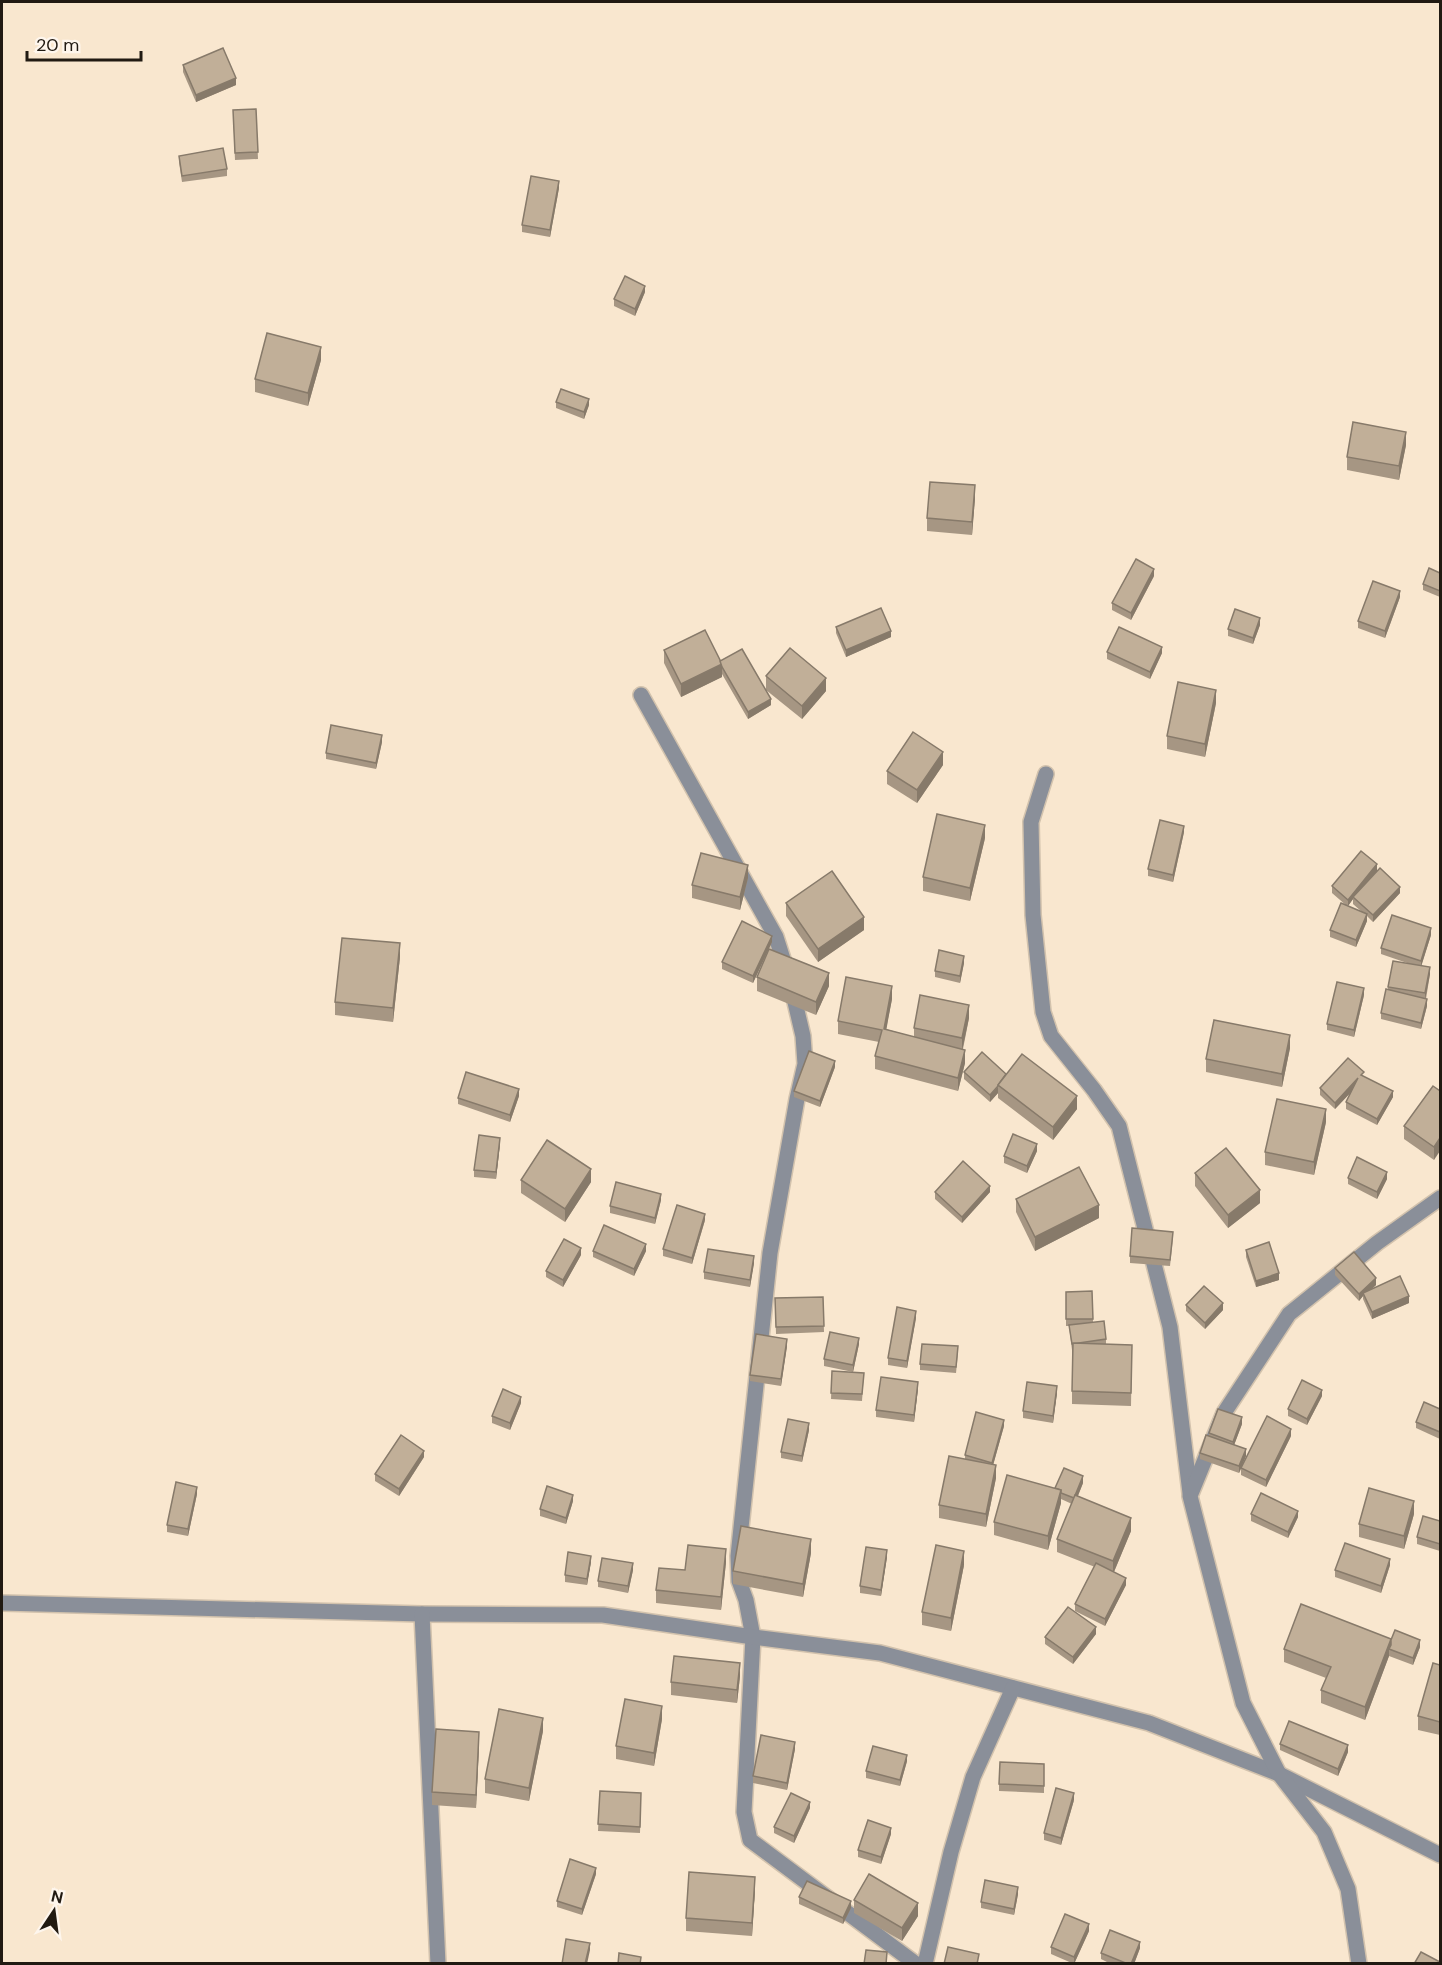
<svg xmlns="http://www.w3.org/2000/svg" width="1442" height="1965" viewBox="0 0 1442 1965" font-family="'DM Sans',sans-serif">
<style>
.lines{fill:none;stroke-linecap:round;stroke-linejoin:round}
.minor-casing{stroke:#d2c2ad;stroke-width:18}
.minor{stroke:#8a8f99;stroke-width:15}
.wall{fill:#a69683;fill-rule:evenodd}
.shaded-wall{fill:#877a6a}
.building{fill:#c1af98;stroke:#877a6a;stroke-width:1.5}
</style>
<rect width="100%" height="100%" fill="#f9e7cf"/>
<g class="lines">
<!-- minor casing -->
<g class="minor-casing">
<g id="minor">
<path d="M 641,695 L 776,937 L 790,981 L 803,1036 L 805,1064 L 797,1099 L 770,1253 L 738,1556 L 739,1581 L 746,1600 L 753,1637 L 744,1812 L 750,1840 L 916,1964"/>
<path d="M 1046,774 L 1031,822 L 1033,915 L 1043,1012 L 1051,1036 L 1094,1090 L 1119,1126 L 1170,1327 L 1190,1493"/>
<path d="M 2,1603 L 422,1614 L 603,1615 L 753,1637 L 880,1653 L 1149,1723 L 1279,1774 L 1440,1855"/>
<path d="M 422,1614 L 438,1964"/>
<path d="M 925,1964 L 951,1852 L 973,1777 L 1013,1688"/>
<path d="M 1359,1964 L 1348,1889 L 1324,1832 L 1279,1774 L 1243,1703 L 1190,1496 L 1224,1413 L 1289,1314 L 1377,1243 L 1440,1198"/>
</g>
</g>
<!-- minor -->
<use href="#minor" class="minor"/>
</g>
<!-- wall -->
<g class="wall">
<path d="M 183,65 L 236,85 L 196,102 L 183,72 Z"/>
<path d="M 256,109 L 258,159 L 235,160 L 233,110 Z"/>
<path d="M 179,156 L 227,169 L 227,176 L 182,182 L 179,162 Z"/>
<path d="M 559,188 L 550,237 L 522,232 L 522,225 Z"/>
<path d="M 645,292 L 635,316 L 614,306 L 614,299 Z"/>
<path d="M 321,360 L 308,406 L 255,392 L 255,379 Z"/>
<path d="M 556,402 L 589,405 L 584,419 L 556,408 Z"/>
<path d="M 1406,445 L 1399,480 L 1347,470 L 1347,457 Z"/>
<path d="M 975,498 L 972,535 L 927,531 L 927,518 Z"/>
<path d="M 1440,573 L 1440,597 L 1423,590 L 1423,584 Z"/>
<path d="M 1154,576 L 1131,620 L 1112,610 L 1112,603 Z"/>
<path d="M 1400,597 L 1385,638 L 1358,628 L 1358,621 Z"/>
<path d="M 1260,625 L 1253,644 L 1228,636 L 1228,629 Z"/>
<path d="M 836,627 L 891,637 L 846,657 L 836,633 Z"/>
<path d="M 664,650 L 720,661 L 771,705 L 748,719 L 722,674 L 722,677 L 681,697 L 664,663 Z"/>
<path d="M 1107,652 L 1162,653 L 1150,679 L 1107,659 Z"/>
<path d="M 766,676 L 826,691 L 802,719 L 766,690 Z"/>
<path d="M 1216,703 L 1205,757 L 1167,749 L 1167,736 Z"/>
<path d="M 382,742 L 376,769 L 326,759 L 326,753 Z"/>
<path d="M 943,765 L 917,803 L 887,784 L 887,771 Z"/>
<path d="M 1184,832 L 1173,882 L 1148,876 L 1148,869 Z"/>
<path d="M 985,838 L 970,901 L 923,891 L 923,877 Z"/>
<path d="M 1377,871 L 1370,879 L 1400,893 L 1373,922 L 1367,916 L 1367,921 L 1356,947 L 1330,937 L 1330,930 L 1347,906 L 1332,893 L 1332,886 ZM 1353,899 L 1353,904 L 1362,912 L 1348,906 Z"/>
<path d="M 748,878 L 740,910 L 692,898 L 692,885 Z"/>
<path d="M 786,903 L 864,930 L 818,962 L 786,916 Z"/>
<path d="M 1431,935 L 1421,966 L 1430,974 L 1426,999 L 1427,1006 L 1421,1029 L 1381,1019 L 1381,1013 L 1388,989 L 1388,987 L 1410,964 L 1381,954 L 1381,948 Z"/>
<path d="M 772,942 L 769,949 L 829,986 L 816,1015 L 757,991 L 757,977 L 768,951 L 753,983 L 722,969 L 722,962 Z"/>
<path d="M 400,957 L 393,1022 L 335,1015 L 335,1002 Z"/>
<path d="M 964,963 L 960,983 L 935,977 L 935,971 Z"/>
<path d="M 1364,995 L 1354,1037 L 1327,1030 L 1327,1024 Z"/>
<path d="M 892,999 L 886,1029 L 914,1037 L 914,1028 L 969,1018 L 963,1049 L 965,1063 L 958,1091 L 875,1069 L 875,1056 L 879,1042 L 838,1034 L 838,1021 Z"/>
<path d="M 1290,1048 L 1282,1087 L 1206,1072 L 1206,1059 Z"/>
<path d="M 835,1067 L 820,1107 L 794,1097 L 794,1091 Z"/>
<path d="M 964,1072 L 1006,1074 L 1077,1109 L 1053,1140 L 998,1098 L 998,1093 L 990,1102 L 964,1079 Z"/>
<path d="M 1364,1076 L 1393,1097 L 1377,1125 L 1346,1109 L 1346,1102 L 1350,1093 L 1335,1109 L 1320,1095 L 1320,1088 Z"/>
<path d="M 1440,1091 L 1434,1160 L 1404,1139 L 1404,1126 Z"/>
<path d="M 519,1096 L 510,1122 L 458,1104 L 458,1098 Z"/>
<path d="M 1326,1122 L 1314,1175 L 1265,1165 L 1265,1152 Z"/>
<path d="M 500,1144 L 496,1179 L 474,1177 L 474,1170 Z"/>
<path d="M 1037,1151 L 1027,1173 L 1004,1163 L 1004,1156 Z"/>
<path d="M 1195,1173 L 1260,1203 L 1228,1228 L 1195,1186 Z"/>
<path d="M 1348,1178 L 1387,1179 L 1377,1199 L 1348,1184 Z"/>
<path d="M 521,1180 L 591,1182 L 565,1222 L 521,1193 Z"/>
<path d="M 935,1192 L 990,1192 L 962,1223 L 935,1199 Z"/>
<path d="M 1016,1199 L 1099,1218 L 1035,1251 L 1016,1212 Z"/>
<path d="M 661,1200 L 655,1224 L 610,1213 L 610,1206 Z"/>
<path d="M 705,1220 L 692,1264 L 663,1256 L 663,1249 Z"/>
<path d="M 1173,1238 L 1170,1266 L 1130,1263 L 1130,1256 Z"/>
<path d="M 1246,1250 L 1279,1280 L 1256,1287 L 1246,1257 Z"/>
<path d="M 593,1251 L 646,1251 L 634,1276 L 593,1257 Z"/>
<path d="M 581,1255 L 563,1287 L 546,1277 L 546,1271 Z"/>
<path d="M 754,1263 L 750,1287 L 704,1279 L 704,1272 Z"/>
<path d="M 1335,1268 L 1376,1285 L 1372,1289 L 1409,1303 L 1372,1319 L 1363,1299 L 1363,1296 L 1359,1301 L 1335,1275 Z"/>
<path d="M 1092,1291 L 1093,1322 L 1106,1339 L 1106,1344 L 1132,1345 L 1131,1406 L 1072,1404 L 1072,1350 L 1069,1326 L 1066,1326 L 1066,1292 Z"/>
<path d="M 823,1297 L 824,1332 L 776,1334 L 775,1298 Z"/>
<path d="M 1186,1305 L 1223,1310 L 1205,1329 L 1186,1311 Z"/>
<path d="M 916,1318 L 907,1368 L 888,1365 L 888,1358 Z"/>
<path d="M 859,1344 L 853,1372 L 824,1366 L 824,1359 Z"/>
<path d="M 787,1346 L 781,1386 L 750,1381 L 750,1375 Z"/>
<path d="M 958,1353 L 956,1373 L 920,1370 L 920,1364 Z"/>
<path d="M 832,1371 L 864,1373 L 862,1401 L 831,1399 Z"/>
<path d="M 918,1389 L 914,1422 L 876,1417 L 876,1410 Z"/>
<path d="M 1057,1393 L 1053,1423 L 1023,1418 L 1023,1411 Z"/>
<path d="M 1322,1396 L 1307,1425 L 1288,1416 L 1288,1409 Z"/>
<path d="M 521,1403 L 510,1430 L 492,1423 L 492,1416 Z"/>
<path d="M 1440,1409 L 1440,1439 L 1416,1428 L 1416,1422 Z"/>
<path d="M 1242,1424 L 1234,1445 L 1246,1456 L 1242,1465 L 1291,1436 L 1266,1487 L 1241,1475 L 1241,1469 L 1239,1473 L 1200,1459 L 1200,1453 L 1209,1436 L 1209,1433 Z"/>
<path d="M 1004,1426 L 993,1465 L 996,1478 L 986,1527 L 939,1518 L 939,1505 L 965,1459 L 965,1455 Z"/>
<path d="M 809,1430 L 802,1462 L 781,1458 L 781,1452 Z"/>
<path d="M 424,1457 L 399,1496 L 375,1481 L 375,1474 Z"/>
<path d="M 1083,1483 L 1078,1496 L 1131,1531 L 1114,1572 L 1126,1585 L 1105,1626 L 1075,1611 L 1075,1604 L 1095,1567 L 1057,1552 L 1057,1539 L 1072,1504 L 1061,1499 L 1061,1503 L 1048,1550 L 994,1535 L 994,1522 L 1055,1488 Z"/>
<path d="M 197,1494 L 188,1536 L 167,1532 L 167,1525 Z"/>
<path d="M 573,1501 L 566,1524 L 540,1516 L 540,1509 Z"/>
<path d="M 1251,1514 L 1298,1517 L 1288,1538 L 1251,1521 Z"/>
<path d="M 1414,1514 L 1404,1549 L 1359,1537 L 1359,1524 Z"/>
<path d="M 1440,1521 L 1440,1551 L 1417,1544 L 1417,1537 Z"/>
<path d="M 811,1553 L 803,1597 L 733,1584 L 733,1571 Z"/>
<path d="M 887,1557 L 881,1596 L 860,1593 L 860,1586 Z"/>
<path d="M 591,1562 L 587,1585 L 565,1582 L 565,1575 Z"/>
<path d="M 726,1562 L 721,1610 L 656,1603 L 656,1590 L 685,1570 Z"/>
<path d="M 964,1565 L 951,1631 L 922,1625 L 922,1612 Z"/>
<path d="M 1390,1565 L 1381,1593 L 1335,1577 L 1335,1570 Z"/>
<path d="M 633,1570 L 628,1593 L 598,1587 L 598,1581 Z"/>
<path d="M 1096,1634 L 1073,1664 L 1045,1644 L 1045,1637 Z"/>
<path d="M 1391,1639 L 1420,1647 L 1413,1665 L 1389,1656 L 1365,1720 L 1321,1703 L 1321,1690 L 1326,1678 L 1284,1662 L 1284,1649 Z"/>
<path d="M 1440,1665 L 1440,1735 L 1418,1730 L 1418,1716 Z"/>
<path d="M 740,1676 L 737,1703 L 671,1695 L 671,1682 Z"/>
<path d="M 662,1719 L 654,1766 L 616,1759 L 616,1746 Z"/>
<path d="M 543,1731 L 529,1801 L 485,1793 L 485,1779 Z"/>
<path d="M 1280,1744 L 1348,1752 L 1338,1776 L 1280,1750 Z"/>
<path d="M 479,1745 L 476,1808 L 432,1805 L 432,1792 Z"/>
<path d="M 795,1749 L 787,1790 L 753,1783 L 753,1776 Z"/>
<path d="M 907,1761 L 900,1786 L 866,1778 L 866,1771 Z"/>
<path d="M 1044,1764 L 1044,1793 L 999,1791 L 999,1784 Z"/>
<path d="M 600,1791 L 641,1793 L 640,1833 L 598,1831 Z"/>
<path d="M 1074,1800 L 1061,1845 L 1044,1840 L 1044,1833 Z"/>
<path d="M 810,1808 L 794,1843 L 774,1833 L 774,1827 Z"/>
<path d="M 891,1834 L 881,1864 L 858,1857 L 858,1850 Z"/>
<path d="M 596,1874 L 582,1915 L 557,1907 L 557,1901 Z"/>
<path d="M 755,1890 L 752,1936 L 686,1931 L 686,1918 Z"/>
<path d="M 1018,1894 L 1014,1915 L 981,1908 L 981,1902 Z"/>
<path d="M 799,1897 L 851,1908 L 843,1924 L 799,1904 Z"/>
<path d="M 854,1900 L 918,1916 L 902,1941 L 854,1913 Z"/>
<path d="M 1089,1931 L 1074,1964 L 1051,1954 L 1051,1947 Z"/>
<path d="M 1140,1948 L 1134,1964 L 1111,1964 L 1101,1959 L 1101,1953 Z"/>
</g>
<!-- shaded-wall -->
<g class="shaded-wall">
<path d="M 236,78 L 236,85 L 196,102 L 196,95 Z"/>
<path d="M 559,181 L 559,188 L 550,237 L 550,230 Z"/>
<path d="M 645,286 L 645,292 L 635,316 L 635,309 Z"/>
<path d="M 321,347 L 321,360 L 308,406 L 308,393 Z"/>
<path d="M 589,399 L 589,405 L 584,419 L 584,412 Z"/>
<path d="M 1406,432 L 1406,445 L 1399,480 L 1399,466 Z"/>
<path d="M 975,485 L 975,498 L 972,535 L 972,522 Z"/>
<path d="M 1154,569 L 1154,576 L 1131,620 L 1131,613 Z"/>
<path d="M 1400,591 L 1400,597 L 1385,638 L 1385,631 Z"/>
<path d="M 1260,618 L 1260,625 L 1253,644 L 1253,638 Z"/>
<path d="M 891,631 L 891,637 L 846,657 L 846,650 Z"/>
<path d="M 1162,647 L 1162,653 L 1150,679 L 1150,672 Z"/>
<path d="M 722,664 L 722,677 L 681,697 L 681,684 Z"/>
<path d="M 826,678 L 826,691 L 802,719 L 802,706 Z"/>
<path d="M 1216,690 L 1216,703 L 1205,757 L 1205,744 Z"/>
<path d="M 771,699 L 771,705 L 748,719 L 748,712 Z"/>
<path d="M 382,735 L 382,742 L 376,769 L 376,763 Z"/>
<path d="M 943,752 L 943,765 L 917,803 L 917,790 Z"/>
<path d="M 985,825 L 985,838 L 970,901 L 970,888 Z"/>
<path d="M 1184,826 L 1184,832 L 1173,882 L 1173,875 Z"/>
<path d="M 1377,864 L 1377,871 L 1354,898 L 1353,897 L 1353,899 L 1348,906 L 1348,900 Z"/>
<path d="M 748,865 L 748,878 L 740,910 L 740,897 Z"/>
<path d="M 1400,887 L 1400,893 L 1373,922 L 1373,915 Z"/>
<path d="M 1367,914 L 1367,921 L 1356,947 L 1356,940 Z"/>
<path d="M 864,917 L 864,930 L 818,962 L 818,949 Z"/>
<path d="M 1431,928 L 1431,935 L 1421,967 L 1421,961 Z"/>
<path d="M 772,936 L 772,942 L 753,983 L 753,976 Z"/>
<path d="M 400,943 L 400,957 L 393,1022 L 393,1008 Z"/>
<path d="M 964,956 L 964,963 L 960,983 L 960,976 Z"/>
<path d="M 1430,967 L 1430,974 L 1425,1000 L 1425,993 Z"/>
<path d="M 829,973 L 829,986 L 816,1015 L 816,1002 Z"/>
<path d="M 892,986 L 892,999 L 884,1042 L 884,1029 Z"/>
<path d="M 1364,988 L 1364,995 L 1354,1037 L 1354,1030 Z"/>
<path d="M 1427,999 L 1427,1006 L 1421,1029 L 1421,1023 Z"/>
<path d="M 969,1005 L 969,1018 L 962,1051 L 962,1038 Z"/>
<path d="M 1290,1035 L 1290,1048 L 1282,1087 L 1282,1074 Z"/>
<path d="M 965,1050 L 965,1063 L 958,1091 L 958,1078 Z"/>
<path d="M 835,1061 L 835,1067 L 820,1107 L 820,1101 Z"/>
<path d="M 1358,1078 L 1358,1085 L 1335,1109 L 1335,1103 Z"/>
<path d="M 998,1087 L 998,1093 L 990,1102 L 990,1095 Z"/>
<path d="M 519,1089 L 519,1096 L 510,1122 L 510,1115 Z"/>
<path d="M 1393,1091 L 1393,1097 L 1377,1125 L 1377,1119 Z"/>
<path d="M 1077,1096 L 1077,1109 L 1053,1140 L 1053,1127 Z"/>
<path d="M 1326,1109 L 1326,1122 L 1314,1175 L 1314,1162 Z"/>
<path d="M 500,1138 L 500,1144 L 496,1179 L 496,1172 Z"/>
<path d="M 1440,1138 L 1440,1151 L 1434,1160 L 1434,1147 Z"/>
<path d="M 1037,1144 L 1037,1151 L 1027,1173 L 1027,1166 Z"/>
<path d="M 591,1169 L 591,1182 L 565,1222 L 565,1209 Z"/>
<path d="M 1387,1172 L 1387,1179 L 1377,1199 L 1377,1192 Z"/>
<path d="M 990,1186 L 990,1192 L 962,1223 L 962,1217 Z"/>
<path d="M 1260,1190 L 1260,1203 L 1228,1228 L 1228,1215 Z"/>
<path d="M 661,1194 L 661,1200 L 655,1224 L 655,1218 Z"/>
<path d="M 1099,1205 L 1099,1218 L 1035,1251 L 1035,1237 Z"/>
<path d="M 705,1214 L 705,1220 L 692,1264 L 692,1258 Z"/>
<path d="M 646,1244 L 646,1251 L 634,1276 L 634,1269 Z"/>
<path d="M 581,1248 L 581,1255 L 563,1287 L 563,1280 Z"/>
<path d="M 754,1256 L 754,1263 L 750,1287 L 750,1280 Z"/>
<path d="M 1279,1273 L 1279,1280 L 1256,1287 L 1256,1281 Z"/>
<path d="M 1376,1278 L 1376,1285 L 1365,1295 L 1363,1293 L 1363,1296 L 1359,1301 L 1359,1294 Z"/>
<path d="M 1409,1296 L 1409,1303 L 1372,1319 L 1372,1312 Z"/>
<path d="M 1223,1303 L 1223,1310 L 1205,1329 L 1205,1323 Z"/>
<path d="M 916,1311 L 916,1318 L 907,1368 L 907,1361 Z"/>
<path d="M 859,1338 L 859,1344 L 853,1372 L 853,1365 Z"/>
<path d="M 787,1339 L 787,1346 L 781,1386 L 781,1379 Z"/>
<path d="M 918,1382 L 918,1389 L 914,1422 L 914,1415 Z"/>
<path d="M 1057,1386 L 1057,1393 L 1053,1423 L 1053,1416 Z"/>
<path d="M 1322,1390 L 1322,1396 L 1307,1425 L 1307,1419 Z"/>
<path d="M 521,1397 L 521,1403 L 510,1430 L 510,1423 Z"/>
<path d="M 1242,1417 L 1242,1424 L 1233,1448 L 1233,1442 Z"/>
<path d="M 1004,1420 L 1004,1426 L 992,1469 L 992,1463 Z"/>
<path d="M 809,1423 L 809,1430 L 802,1462 L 802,1456 Z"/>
<path d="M 1291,1429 L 1291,1436 L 1266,1487 L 1266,1480 Z"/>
<path d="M 1246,1449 L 1246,1456 L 1239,1473 L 1239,1466 Z"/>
<path d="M 424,1451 L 424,1457 L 399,1496 L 399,1489 Z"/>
<path d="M 996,1465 L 996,1478 L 986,1527 L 986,1514 Z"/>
<path d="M 1083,1476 L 1083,1483 L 1074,1505 L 1074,1499 Z"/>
<path d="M 197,1487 L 197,1494 L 188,1536 L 188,1529 Z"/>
<path d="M 1061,1490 L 1061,1503 L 1048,1550 L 1048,1536 Z"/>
<path d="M 573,1495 L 573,1501 L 566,1524 L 566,1518 Z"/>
<path d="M 1414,1501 L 1414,1514 L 1404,1549 L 1404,1536 Z"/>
<path d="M 1298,1511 L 1298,1517 L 1288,1538 L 1288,1532 Z"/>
<path d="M 1131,1518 L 1131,1531 L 1113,1574 L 1113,1561 Z"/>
<path d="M 811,1539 L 811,1553 L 803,1597 L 803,1584 Z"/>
<path d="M 726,1549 L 726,1562 L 721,1610 L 721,1597 Z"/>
<path d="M 887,1550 L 887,1557 L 881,1596 L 881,1590 Z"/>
<path d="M 964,1551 L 964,1565 L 951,1631 L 951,1618 Z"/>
<path d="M 591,1556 L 591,1562 L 587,1585 L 587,1579 Z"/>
<path d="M 1390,1559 L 1390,1565 L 1381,1593 L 1381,1586 Z"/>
<path d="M 633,1563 L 633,1570 L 628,1593 L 628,1586 Z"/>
<path d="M 1126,1578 L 1126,1585 L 1105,1626 L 1105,1619 Z"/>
<path d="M 1096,1627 L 1096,1634 L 1073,1664 L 1073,1657 Z"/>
<path d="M 1391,1639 L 1391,1650 L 1389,1649 L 1389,1656 L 1365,1720 L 1365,1707 Z"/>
<path d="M 1420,1640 L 1420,1647 L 1413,1665 L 1413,1658 Z"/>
<path d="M 740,1663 L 740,1676 L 737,1703 L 737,1690 Z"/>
<path d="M 662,1706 L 662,1719 L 654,1766 L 654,1753 Z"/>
<path d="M 543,1718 L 543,1731 L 529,1801 L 529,1788 Z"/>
<path d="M 479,1732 L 479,1745 L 476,1808 L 476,1795 Z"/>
<path d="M 795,1742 L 795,1749 L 787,1790 L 787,1783 Z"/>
<path d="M 1348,1745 L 1348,1752 L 1338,1776 L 1338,1769 Z"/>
<path d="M 907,1755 L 907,1761 L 900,1786 L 900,1780 Z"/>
<path d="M 1074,1793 L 1074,1800 L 1061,1845 L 1061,1838 Z"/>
<path d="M 810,1802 L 810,1808 L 794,1843 L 794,1836 Z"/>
<path d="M 891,1828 L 891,1834 L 881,1864 L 881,1857 Z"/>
<path d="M 596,1868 L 596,1874 L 582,1915 L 582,1909 Z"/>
<path d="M 755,1877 L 755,1890 L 752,1936 L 752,1923 Z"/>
<path d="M 1018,1887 L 1018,1894 L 1014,1915 L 1014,1909 Z"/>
<path d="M 851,1901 L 851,1908 L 843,1924 L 843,1918 Z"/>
<path d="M 918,1903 L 918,1916 L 902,1941 L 902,1928 Z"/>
<path d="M 1089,1924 L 1089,1931 L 1074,1964 L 1074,1957 Z"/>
<path d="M 1140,1942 L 1140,1948 L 1134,1964 L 1131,1964 Z"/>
<path d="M 590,1943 L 590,1950 L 587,1964 L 585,1964 Z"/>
</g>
<!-- building -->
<g class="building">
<path d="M 223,48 L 236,78 L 196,95 L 183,65 Z"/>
<path d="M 256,109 L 258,152 L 235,153 L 233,110 Z"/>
<path d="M 223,148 L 227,169 L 182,176 L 179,156 Z"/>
<path d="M 531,176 L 559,181 L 550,230 L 522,225 Z"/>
<path d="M 625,276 L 645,286 L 635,309 L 614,299 Z"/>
<path d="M 267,333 L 321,347 L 308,393 L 255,379 Z"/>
<path d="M 561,389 L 589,399 L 584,412 L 556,402 Z"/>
<path d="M 1353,422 L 1406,432 L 1399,466 L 1347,457 Z"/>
<path d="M 930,482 L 975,485 L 972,522 L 927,518 Z"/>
<path d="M 1136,559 L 1154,569 L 1131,613 L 1112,603 Z"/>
<path d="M 1429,568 L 1440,573 L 1440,591 L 1423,584 Z"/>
<path d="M 1373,581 L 1400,591 L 1385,631 L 1358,621 Z"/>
<path d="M 881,608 L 891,631 L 846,650 L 836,627 Z"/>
<path d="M 1235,609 L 1260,618 L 1253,638 L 1228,629 Z"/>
<path d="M 1119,627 L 1162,647 L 1150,672 L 1107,652 Z"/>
<path d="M 705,630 L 722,664 L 681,684 L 664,650 Z"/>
<path d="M 790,648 L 826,678 L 802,706 L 766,676 Z"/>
<path d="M 742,649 L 771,699 L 748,712 L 722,667 L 720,661 Z"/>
<path d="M 1178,682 L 1216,690 L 1205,744 L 1167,736 Z"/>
<path d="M 331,725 L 382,735 L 376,763 L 326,753 Z"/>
<path d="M 913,732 L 943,752 L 917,790 L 887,771 Z"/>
<path d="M 937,814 L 985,825 L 970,888 L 923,877 Z"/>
<path d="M 1160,820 L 1184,826 L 1173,875 L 1148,869 Z"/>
<path d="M 1361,851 L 1377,864 L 1348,900 L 1332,886 Z"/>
<path d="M 701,853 L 748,865 L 740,897 L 692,885 Z"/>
<path d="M 1380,868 L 1400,887 L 1373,915 L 1353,897 Z"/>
<path d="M 832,871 L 864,917 L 818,949 L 786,903 Z"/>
<path d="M 1341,903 L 1367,914 L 1356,940 L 1330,930 Z"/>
<path d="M 1392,915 L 1431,928 L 1421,961 L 1381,948 Z"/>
<path d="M 742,921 L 772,936 L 753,976 L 722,962 Z"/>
<path d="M 342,938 L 400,943 L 393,1008 L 335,1002 Z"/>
<path d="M 769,949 L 829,973 L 816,1002 L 757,977 Z"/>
<path d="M 939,950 L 964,956 L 960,976 L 935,971 Z"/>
<path d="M 1393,961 L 1430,967 L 1425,993 L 1388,987 Z"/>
<path d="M 846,977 L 892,986 L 884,1029 L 965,1050 L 958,1078 L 875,1056 L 882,1030 L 838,1021 Z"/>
<path d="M 1337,982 L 1364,988 L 1354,1030 L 1327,1024 Z"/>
<path d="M 1386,989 L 1427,999 L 1421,1023 L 1381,1013 Z"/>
<path d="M 920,995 L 969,1005 L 962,1038 L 914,1028 Z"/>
<path d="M 1214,1020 L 1290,1035 L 1282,1074 L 1206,1059 Z"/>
<path d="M 809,1051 L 835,1061 L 820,1101 L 794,1091 Z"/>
<path d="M 982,1052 L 1006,1074 L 998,1085 L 998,1086 L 990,1095 L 964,1072 Z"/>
<path d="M 1022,1054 L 1077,1096 L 1053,1127 L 998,1085 Z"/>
<path d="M 1348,1058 L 1364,1072 L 1361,1075 L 1393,1091 L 1377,1119 L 1346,1102 L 1358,1078 L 1335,1103 L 1320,1088 Z"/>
<path d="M 466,1072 L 519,1089 L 510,1115 L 458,1098 Z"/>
<path d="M 1433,1086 L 1440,1091 L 1440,1138 L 1434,1147 L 1404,1126 Z"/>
<path d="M 1277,1099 L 1326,1109 L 1314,1162 L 1265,1152 Z"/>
<path d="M 1013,1134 L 1037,1144 L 1027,1166 L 1004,1156 Z"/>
<path d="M 479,1135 L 500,1138 L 496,1172 L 474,1170 Z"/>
<path d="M 547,1140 L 591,1169 L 565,1209 L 521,1180 Z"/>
<path d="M 1226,1148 L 1260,1190 L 1228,1215 L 1195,1173 Z"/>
<path d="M 1357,1157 L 1387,1172 L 1377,1192 L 1348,1178 Z"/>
<path d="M 963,1161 L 990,1186 L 962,1217 L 935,1192 Z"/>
<path d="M 1079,1167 L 1099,1205 L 1035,1237 L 1016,1199 Z"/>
<path d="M 616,1182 L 661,1194 L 655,1218 L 610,1206 Z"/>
<path d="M 677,1205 L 705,1214 L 692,1258 L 663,1249 Z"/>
<path d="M 604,1225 L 646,1244 L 634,1269 L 593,1251 Z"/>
<path d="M 1132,1228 L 1173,1232 L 1170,1260 L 1130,1256 Z"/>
<path d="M 564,1239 L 581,1248 L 563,1280 L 546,1271 Z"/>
<path d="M 1269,1242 L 1279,1273 L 1256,1281 L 1246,1250 Z"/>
<path d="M 708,1249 L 754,1256 L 750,1280 L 704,1272 Z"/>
<path d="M 1354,1252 L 1376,1278 L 1359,1294 L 1335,1268 Z"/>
<path d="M 1400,1276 L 1409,1296 L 1372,1312 L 1363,1293 Z"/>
<path d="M 1204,1286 L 1223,1303 L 1205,1323 L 1186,1305 Z"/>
<path d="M 1092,1291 L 1093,1319 L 1066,1319 L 1066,1292 Z"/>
<path d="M 823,1297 L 824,1326 L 776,1327 L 775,1298 Z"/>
<path d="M 897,1307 L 916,1311 L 907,1361 L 888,1358 Z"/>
<path d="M 1104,1321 L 1106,1339 L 1072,1344 L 1069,1325 Z"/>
<path d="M 830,1332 L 859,1338 L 853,1365 L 824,1359 Z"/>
<path d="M 756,1334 L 787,1339 L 781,1379 L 750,1375 Z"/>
<path d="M 1073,1343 L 1132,1345 L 1131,1393 L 1072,1391 Z"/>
<path d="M 922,1344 L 958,1346 L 956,1367 L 920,1364 Z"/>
<path d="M 832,1371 L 864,1373 L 862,1394 L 831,1393 Z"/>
<path d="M 881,1377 L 918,1382 L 914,1415 L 876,1410 Z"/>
<path d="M 1302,1380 L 1322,1390 L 1307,1419 L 1288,1409 Z"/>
<path d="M 1027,1382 L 1057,1386 L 1053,1416 L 1023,1411 Z"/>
<path d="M 503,1389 L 521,1397 L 510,1423 L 492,1416 Z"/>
<path d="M 1424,1402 L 1440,1409 L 1440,1432 L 1416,1422 Z"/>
<path d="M 1218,1409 L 1242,1417 L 1233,1442 L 1209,1433 Z"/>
<path d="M 976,1412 L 1004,1420 L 992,1463 L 965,1455 Z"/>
<path d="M 1267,1416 L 1291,1429 L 1266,1480 L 1241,1468 Z"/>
<path d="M 788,1419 L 809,1423 L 802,1456 L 781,1452 Z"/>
<path d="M 401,1435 L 424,1451 L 399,1489 L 375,1474 Z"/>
<path d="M 1206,1435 L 1246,1449 L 1239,1466 L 1200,1453 Z"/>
<path d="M 949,1456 L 996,1465 L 986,1514 L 939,1505 Z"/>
<path d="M 1064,1468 L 1083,1476 L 1074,1498 L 1061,1493 L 1061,1490 L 1055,1488 Z"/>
<path d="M 1007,1475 L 1061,1490 L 1048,1536 L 994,1522 Z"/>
<path d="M 176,1482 L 197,1487 L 188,1529 L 167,1525 Z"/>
<path d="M 547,1486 L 573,1495 L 566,1518 L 540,1509 Z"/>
<path d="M 1369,1488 L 1414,1501 L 1404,1536 L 1359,1524 Z"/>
<path d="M 1261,1493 L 1298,1511 L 1288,1532 L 1251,1514 Z"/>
<path d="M 1075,1495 L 1131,1518 L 1113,1561 L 1057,1539 Z"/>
<path d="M 1423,1516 L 1440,1521 L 1440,1544 L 1417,1537 Z"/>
<path d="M 741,1526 L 811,1539 L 803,1584 L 733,1571 Z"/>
<path d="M 1345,1543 L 1390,1559 L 1381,1586 L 1335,1570 Z"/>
<path d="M 688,1545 L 726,1549 L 721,1597 L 656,1590 L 659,1568 L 685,1570 Z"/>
<path d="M 936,1545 L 964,1551 L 951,1618 L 922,1612 Z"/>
<path d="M 866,1547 L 887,1550 L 881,1590 L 860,1586 Z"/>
<path d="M 568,1552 L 591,1556 L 587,1579 L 565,1575 Z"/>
<path d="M 602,1558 L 633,1563 L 628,1586 L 598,1581 Z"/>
<path d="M 1096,1563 L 1126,1578 L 1105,1619 L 1075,1604 Z"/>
<path d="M 1301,1604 L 1391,1639 L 1365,1707 L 1321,1690 L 1331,1667 L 1284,1649 Z"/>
<path d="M 1068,1607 L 1096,1627 L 1073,1657 L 1045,1637 Z"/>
<path d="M 1395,1630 L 1420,1640 L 1413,1658 L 1389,1649 L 1391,1645 L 1391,1640 Z"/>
<path d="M 674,1656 L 740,1663 L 737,1690 L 671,1682 Z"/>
<path d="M 1433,1663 L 1440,1665 L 1440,1722 L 1418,1716 Z"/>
<path d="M 625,1699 L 662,1706 L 654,1753 L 616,1746 Z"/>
<path d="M 499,1709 L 543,1718 L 529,1788 L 485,1779 Z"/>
<path d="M 1289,1721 L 1348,1745 L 1338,1769 L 1280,1744 Z"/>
<path d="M 436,1729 L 479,1732 L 476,1795 L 432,1792 Z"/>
<path d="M 761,1735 L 795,1742 L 787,1783 L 753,1776 Z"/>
<path d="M 873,1746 L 907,1755 L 900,1780 L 866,1771 Z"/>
<path d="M 1000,1762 L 1044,1764 L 1044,1786 L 999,1784 Z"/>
<path d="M 1056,1788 L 1074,1793 L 1061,1838 L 1044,1833 Z"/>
<path d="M 600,1791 L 641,1793 L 640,1827 L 598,1824 Z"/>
<path d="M 791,1793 L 810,1802 L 794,1836 L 774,1827 Z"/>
<path d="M 868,1820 L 891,1828 L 881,1857 L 858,1850 Z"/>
<path d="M 570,1859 L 596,1868 L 582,1909 L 557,1901 Z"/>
<path d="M 689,1872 L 755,1877 L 752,1923 L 686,1918 Z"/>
<path d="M 869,1874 L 918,1903 L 902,1928 L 854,1900 Z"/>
<path d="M 985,1880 L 1018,1887 L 1014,1909 L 981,1902 Z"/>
<path d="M 807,1881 L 851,1901 L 843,1918 L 799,1897 Z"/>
<path d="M 1065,1914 L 1089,1924 L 1074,1957 L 1051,1947 Z"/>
<path d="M 1110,1930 L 1140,1942 L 1131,1964 L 1128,1964 L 1101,1953 Z"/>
<path d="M 566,1939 L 590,1943 L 585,1964 L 562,1964 Z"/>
<path d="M 948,1947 L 979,1954 L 977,1964 L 944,1964 Z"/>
<path d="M 866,1950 L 887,1952 L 886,1964 L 864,1964 Z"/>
<path d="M 1421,1952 L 1440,1962 L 1440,1964 L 1414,1964 Z"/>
<path d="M 619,1953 L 641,1957 L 640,1964 L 618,1964 Z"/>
</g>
<!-- border -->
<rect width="1442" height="1965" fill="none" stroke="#211a12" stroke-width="6"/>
<!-- north arrow -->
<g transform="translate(54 1911) rotate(13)" stroke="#fef6ed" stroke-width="4.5" paint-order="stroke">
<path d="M0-4.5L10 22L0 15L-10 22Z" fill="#211a12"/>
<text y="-9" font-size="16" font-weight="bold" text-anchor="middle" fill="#211a12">N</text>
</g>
<!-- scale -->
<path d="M27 51v9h114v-9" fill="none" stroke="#211a12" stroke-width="3"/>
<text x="36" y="51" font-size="18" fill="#211a12" stroke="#fef6ed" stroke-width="4.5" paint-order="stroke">20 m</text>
</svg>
